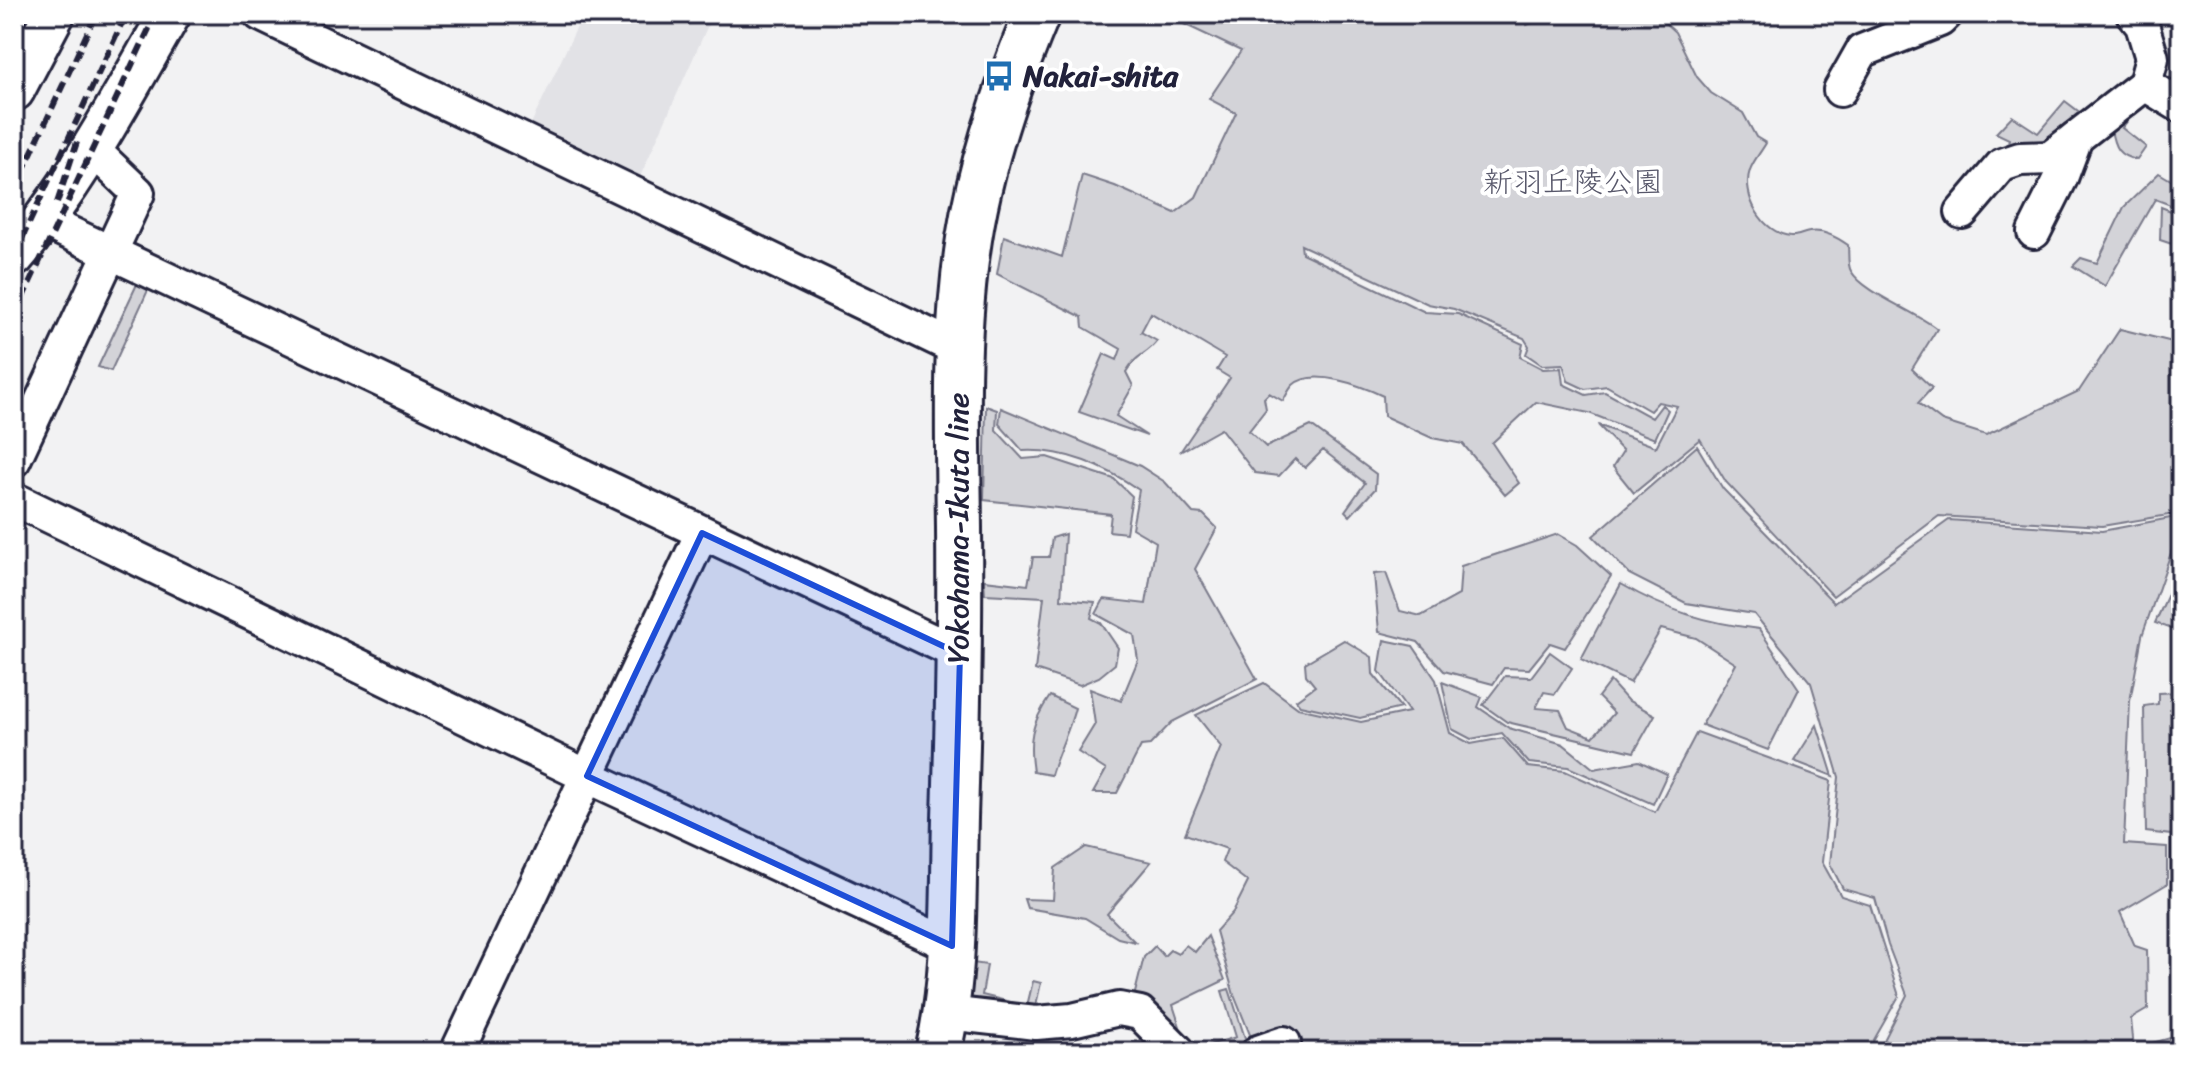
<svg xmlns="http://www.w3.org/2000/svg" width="2195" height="1066" viewBox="0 0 2195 1066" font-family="Sriracha,'Klee One',sans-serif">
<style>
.built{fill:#e2e2e6}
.green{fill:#d3d3d8;stroke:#7a7a8a;stroke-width:2}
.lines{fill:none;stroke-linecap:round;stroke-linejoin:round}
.minor-casing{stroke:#22223b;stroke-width:38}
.tertiary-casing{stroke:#22223b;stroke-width:46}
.primary-casing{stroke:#22223b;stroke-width:50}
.minor{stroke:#fff;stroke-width:32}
.tertiary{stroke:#fff;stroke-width:40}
.primary{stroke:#fff;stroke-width:44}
.rail{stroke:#22223b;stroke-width:6;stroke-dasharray:12 6;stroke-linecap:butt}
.marked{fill:#1d4ed8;fill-opacity:0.2;stroke:#1d4ed8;stroke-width:6;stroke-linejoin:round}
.labels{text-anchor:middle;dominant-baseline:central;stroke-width:8;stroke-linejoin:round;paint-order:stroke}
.poi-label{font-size:30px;font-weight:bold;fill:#22223b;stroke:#fff;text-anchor:start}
.park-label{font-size:30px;fill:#57576a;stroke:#fff}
.street-label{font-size:30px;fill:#22223b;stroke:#fff}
</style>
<rect width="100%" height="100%" fill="#f2f2f3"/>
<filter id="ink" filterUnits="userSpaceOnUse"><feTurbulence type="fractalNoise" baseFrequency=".0125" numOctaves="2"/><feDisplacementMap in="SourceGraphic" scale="16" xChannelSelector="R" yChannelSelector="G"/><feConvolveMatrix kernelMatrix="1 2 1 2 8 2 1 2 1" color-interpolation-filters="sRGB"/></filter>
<g filter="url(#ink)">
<!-- built -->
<path class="built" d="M 583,14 L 713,14 L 639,179 L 530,126 Z"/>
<!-- green -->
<g class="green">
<path d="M 1173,14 L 1520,14 L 1527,25 L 1555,14 L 1584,14 L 1587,17 L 1595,14 L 1655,14 L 1675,32 L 1697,77 L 1711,93 L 1743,113 L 1756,137 L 1766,143 C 1761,152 1753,161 1750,170 C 1741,196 1763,234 1791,236 C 1796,237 1803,233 1809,232 C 1823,229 1837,237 1848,245 C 1849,254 1847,264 1851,271 C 1864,293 1915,311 1937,329 L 1912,369 L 1932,388 L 1918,403 L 1942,421 L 1986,435 L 2079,391 L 2120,329 L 2181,344 L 2181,513 L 2102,526 L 1939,516 L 1833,596 L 1726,482 L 1700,439 L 1634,493 L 1613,467 L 1623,451 L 1598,425 L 1656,447 L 1677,406 L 1658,402 L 1650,411 L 1607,386 L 1585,389 L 1568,381 L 1563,364 L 1542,365 L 1526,354 L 1529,346 L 1524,338 L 1454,309 L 1428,304 L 1301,245 L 1302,253 L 1425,312 L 1458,314 L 1523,344 L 1520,357 L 1543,369 L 1561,368 L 1563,384 L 1586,395 L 1605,392 L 1652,418 L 1662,405 L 1668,410 L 1655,439 L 1589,413 L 1536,402 L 1492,443 L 1519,483 L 1505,495 L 1463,444 L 1432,438 L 1384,416 L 1383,396 C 1362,386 1313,367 1293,385 C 1289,389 1286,396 1283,401 L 1269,393 L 1264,398 L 1266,409 L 1249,431 L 1266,447 L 1311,426 L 1376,474 L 1375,489 L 1350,516 L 1345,511 L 1365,483 L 1323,450 L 1305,468 L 1295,459 L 1279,476 L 1255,473 L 1221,429 L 1180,452 L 1230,378 L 1217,370 L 1225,357 L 1151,313 L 1141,332 L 1157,341 C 1146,356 1137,353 1126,372 L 1133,386 L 1116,416 L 1147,436 L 1079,412 L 1104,354 L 1117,360 L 1121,349 L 1083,327 L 1082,317 L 997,274 L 1004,236 L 1062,257 L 1082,175 L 1115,186 L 1175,213 L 1196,197 L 1236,113 L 1209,99 L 1241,51 L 1171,18 Z"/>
<path d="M 2065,101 L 2082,114 L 2048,151 L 2006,154 L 2009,139 L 1996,133 L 2012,116 L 2038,133 Z"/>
<path d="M 2141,104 L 2122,128 L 2146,147 L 2137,160 C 2118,156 2114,148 2111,129 Z"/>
<path d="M 2159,173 L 2181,186 L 2181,209 L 2155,199 L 2105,286 L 2073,266 L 2081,258 L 2097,263 L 2124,207 Z"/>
<path d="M 2161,207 L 2181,215 L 2181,247 L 2160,240 Z"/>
<path d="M 138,282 L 149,288 L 111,371 L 98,367 Z"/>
<path d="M 986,406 L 997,410 L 996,430 L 1023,459 L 1047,457 L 1114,479 L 1132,496 L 1126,533 L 1109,531 L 1111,514 L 984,500 Z"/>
<path d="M 1001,408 L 1140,466 L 1165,482 L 1193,513 L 1203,514 L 1217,528 L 1195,569 L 1257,679 L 1172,722 L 1150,745 L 1141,746 L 1117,793 L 1093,793 L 1106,770 L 1078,752 L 1095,724 L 1090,689 L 1121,701 L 1138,660 L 1134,635 L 1096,614 L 1104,599 L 1146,604 L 1156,542 L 1132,528 L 1139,490 C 1105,466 1064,449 1023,451 L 999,424 Z"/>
<path d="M 1697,446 L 1723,489 L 1834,603 L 1949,520 L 2102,531 L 2181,516 L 2181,524 L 2142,636 L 2130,701 L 2124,844 L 2167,847 L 2167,884 L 2120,912 L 2135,946 L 2147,950 L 2148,1009 L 2131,1019 L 2134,1048 L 2181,1035 L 2181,1048 L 2171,1052 L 2099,1052 L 2086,1041 C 2064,1049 2047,1056 2023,1049 L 2018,1052 L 1878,1052 L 1907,995 L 1888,945 L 1875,898 L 1843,889 L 1830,864 L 1839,777 L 1811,683 L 1754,614 L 1686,603 L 1629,574 L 1593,536 Z"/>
<path d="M 1065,534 L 1061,599 L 1095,602 L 1091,618 L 1101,623 L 1118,648 L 1115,664 L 1099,677 L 1080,685 L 1035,670 L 1044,597 L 985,594 L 984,580 L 1028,585 L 1033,557 L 1049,557 L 1052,538 Z"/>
<path d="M 1558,534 L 1577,545 L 1611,576 L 1565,648 L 1550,643 L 1529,669 L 1504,668 L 1493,684 L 1444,671 L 1418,642 L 1379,632 L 1374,574 L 1386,573 L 1400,611 L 1421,616 L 1459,595 L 1461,566 Z"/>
<path d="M 2174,581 L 2181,581 L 2181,632 L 2155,623 Z"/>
<path d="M 1621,584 C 1667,611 1707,623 1759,629 L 1799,689 L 1768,750 L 1702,725 L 1736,664 L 1696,638 L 1661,629 L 1630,683 L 1581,659 Z"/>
<path d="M 1344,640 L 1372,657 L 1373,674 L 1401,708 L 1360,718 L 1300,705 L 1296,700 L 1315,686 L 1306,675 L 1305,663 Z"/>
<path d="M 1384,640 L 1413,646 L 1436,680 L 1450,733 L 1471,744 L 1503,738 L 1528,767 L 1565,771 L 1655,812 L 1697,732 L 1831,781 L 1822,862 L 1841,896 L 1870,905 L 1899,996 L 1867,1052 L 1257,1052 L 1234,995 L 1216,931 L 1233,912 L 1248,882 L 1222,862 L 1227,849 L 1185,834 L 1221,747 L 1196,715 L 1264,683 L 1298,708 L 1361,722 L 1409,712 L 1379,671 Z"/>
<path d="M 1550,652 L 1572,668 L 1555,694 L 1544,692 L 1536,708 L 1560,710 L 1568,727 L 1593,737 L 1614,713 L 1598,697 L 1610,681 L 1627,700 L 1655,715 L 1634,752 L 1507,722 L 1483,705 L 1505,676 L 1531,677 Z"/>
<path d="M 1442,682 L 1482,697 L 1478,707 L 1509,728 L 1563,744 L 1594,769 L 1639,761 L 1667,774 L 1653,804 L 1568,767 L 1529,763 L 1502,733 L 1471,739 L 1452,729 Z"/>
<path d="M 2181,692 L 2181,900 L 2177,899 L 2171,888 L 2171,835 L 2146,832 L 2144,706 L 2158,704 L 2158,693 Z"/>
<path d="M 1050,696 L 1075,708 C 1069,732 1058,751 1051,775 L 1033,772 C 1028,739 1031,724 1050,696 Z"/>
<path d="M 1817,725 L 1833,776 L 1794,761 Z"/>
<path d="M 1086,847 L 1151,862 L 1107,914 L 1135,942 L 1118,938 L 1085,918 L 1027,908 L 1024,899 L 1053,900 L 1055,868 Z"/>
<path d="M 1208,936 L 1225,980 L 1173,1005 L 1187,1048 L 1133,1001 L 1144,957 L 1155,946 L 1164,956 L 1170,950 L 1178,954 L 1186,945 L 1195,952 Z"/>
<path d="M 973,963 L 987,965 L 982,995 L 1027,1006 L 1033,981 L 1041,983 L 1034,1014 L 968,1005 Z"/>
<path d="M 1229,989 L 1247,1044 L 1221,1052 L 1204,1052 L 1205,1046 L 1236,1037 L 1222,991 Z"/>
</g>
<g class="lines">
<!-- minor casing -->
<g class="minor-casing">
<g id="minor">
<path d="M 260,14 L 958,349"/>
<path d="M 2133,14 L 2142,25 L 2152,58 L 2145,84 L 2181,106"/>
<path d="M 1840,90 L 1862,51 L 1940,20 L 1946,14"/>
<path d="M 1962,212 L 2002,165 L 2020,159 L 2050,158 L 2145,84"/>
<path d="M 44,221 L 960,654"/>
<path d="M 2034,232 L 2061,178 L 2076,138"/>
<path d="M 14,460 L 138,193 L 91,148"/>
<path d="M 14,499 L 587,776 L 952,946"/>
<path d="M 947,1013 L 1036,1023 L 1072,1020 L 1119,1009 L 1140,1013 L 1179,1052"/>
<path d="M 457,1052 L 702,533"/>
<path d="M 1258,1052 L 1284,1043"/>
</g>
</g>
<!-- tertiary casing -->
<g class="tertiary-casing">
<g id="tertiary">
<path d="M 14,90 L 54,14"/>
<path d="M 14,256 C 77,184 122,97 170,14"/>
</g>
</g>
<!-- primary casing -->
<g class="primary-casing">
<path id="primary" d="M 938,1052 C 956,976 953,896 955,818 C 958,721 960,625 959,528 C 958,431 954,335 969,239 C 981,161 1007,86 1037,14"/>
</g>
<!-- minor -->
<use href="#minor" class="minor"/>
<!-- tertiary -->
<use href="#tertiary" class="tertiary"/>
<!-- primary -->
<use href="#primary" class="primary"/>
<!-- rail -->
<g class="rail">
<path d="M 14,190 L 96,14"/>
<path d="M 57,203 L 77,142"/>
<path d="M 14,256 L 126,14"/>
<path d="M 14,316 L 156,14"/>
</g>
</g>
</g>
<!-- marked area -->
<path class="marked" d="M 702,533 L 960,654 L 952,946 L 587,776 Z"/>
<!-- icons -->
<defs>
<g id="bus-bare" transform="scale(2.4)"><path d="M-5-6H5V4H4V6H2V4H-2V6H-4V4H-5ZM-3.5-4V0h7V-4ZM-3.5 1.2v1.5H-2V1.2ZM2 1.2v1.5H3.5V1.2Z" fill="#1f6fb2" stroke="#fff" stroke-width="2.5" paint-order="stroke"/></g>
</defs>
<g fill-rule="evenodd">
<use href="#bus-bare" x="999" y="76"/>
</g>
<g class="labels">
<!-- poi labels -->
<g class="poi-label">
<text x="1023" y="76">Nakai-shita</text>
</g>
<!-- park labels -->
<g class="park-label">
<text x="1573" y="182">新羽丘陵公園</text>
</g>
<!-- street labels -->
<g class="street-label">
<text transform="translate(958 528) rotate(-90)">Yokohama-Ikuta line</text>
</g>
</g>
<!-- margin -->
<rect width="2195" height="1066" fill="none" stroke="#fff" stroke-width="48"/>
<rect x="24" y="24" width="2147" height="1018" fill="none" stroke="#22223b" stroke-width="3" filter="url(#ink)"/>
</svg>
